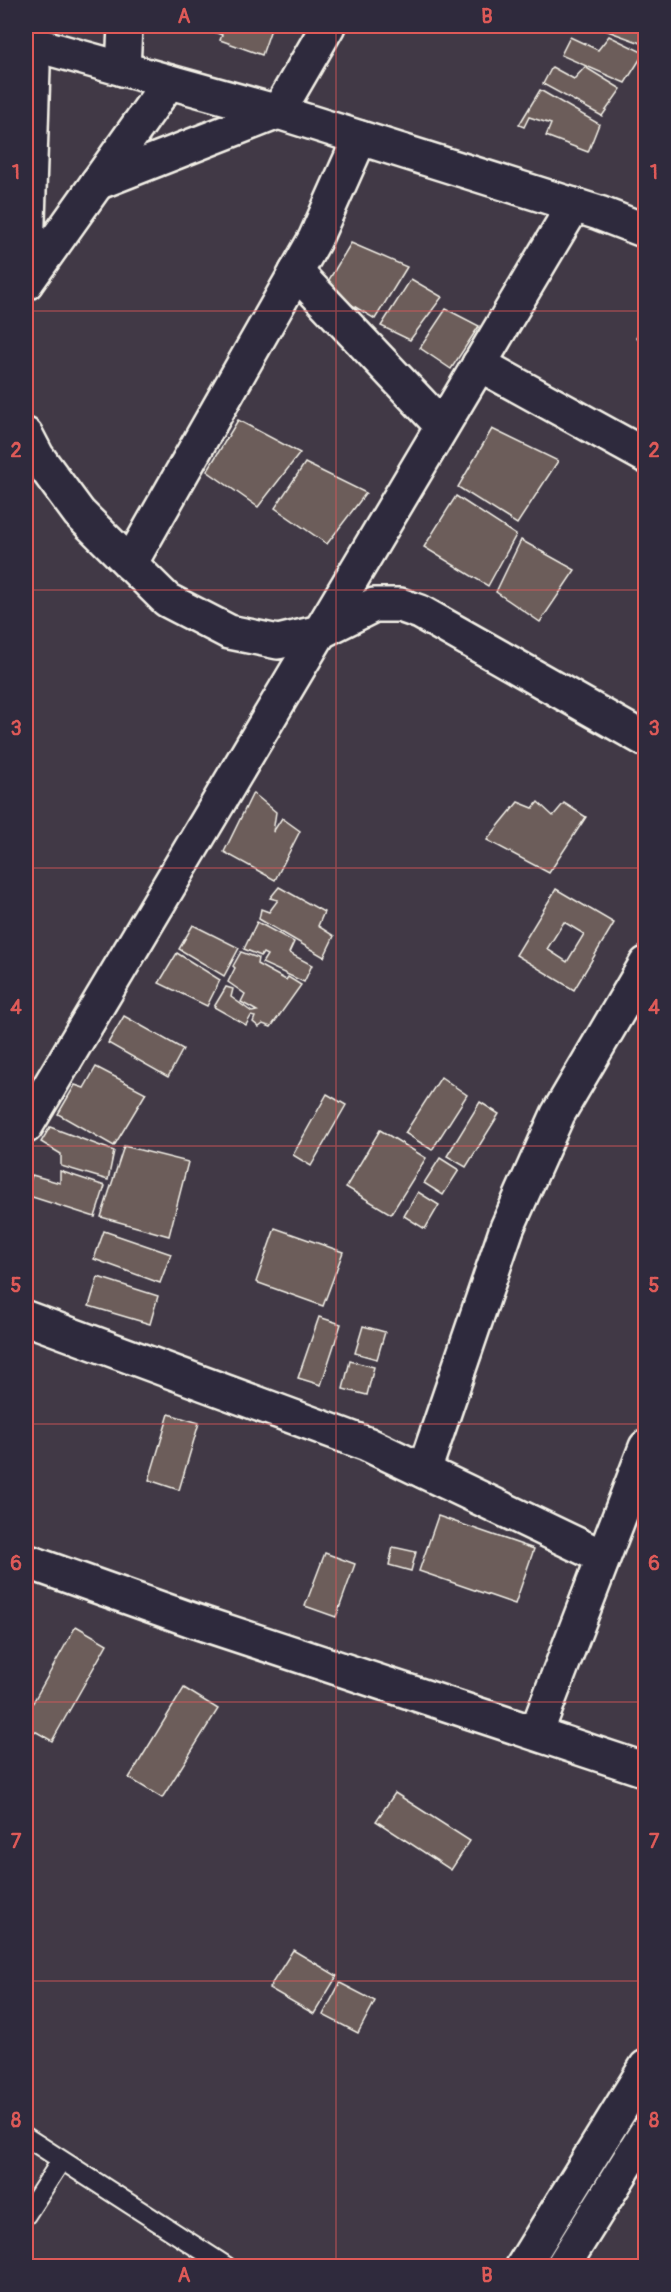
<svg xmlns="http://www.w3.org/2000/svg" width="671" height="2292" viewBox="0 0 671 2292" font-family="Pangolin,sans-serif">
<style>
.building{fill:#6c5d5a;stroke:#f4f1e8;stroke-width:1.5;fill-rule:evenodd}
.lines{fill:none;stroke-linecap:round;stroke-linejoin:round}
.lane-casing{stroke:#f4f1e8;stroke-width:22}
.street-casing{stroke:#f4f1e8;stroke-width:38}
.secondary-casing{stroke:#f4f1e8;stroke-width:38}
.lane{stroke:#2f2a3d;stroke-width:18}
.street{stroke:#2f2a3d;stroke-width:33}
.secondary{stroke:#2f2a3d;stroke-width:33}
.grid{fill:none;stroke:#de5a58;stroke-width:1.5;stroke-opacity:0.55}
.neatline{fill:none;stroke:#de5a58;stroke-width:2}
.grid-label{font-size:20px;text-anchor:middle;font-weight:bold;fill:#de5a58}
</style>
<rect width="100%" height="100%" fill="#413946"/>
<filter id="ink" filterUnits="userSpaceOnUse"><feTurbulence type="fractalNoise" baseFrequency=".0167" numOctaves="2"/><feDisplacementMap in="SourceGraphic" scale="12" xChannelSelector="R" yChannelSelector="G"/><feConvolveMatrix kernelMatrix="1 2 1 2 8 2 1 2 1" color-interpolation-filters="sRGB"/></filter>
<g filter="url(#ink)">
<!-- building -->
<g class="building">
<path d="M 210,26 L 272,26 L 262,55 L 220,40 L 222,35 L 209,30 Z"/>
<path d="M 607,26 L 646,26 L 646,45 L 605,30 Z"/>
<path d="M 609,36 L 644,53 L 625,83 L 561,55 L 570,37 L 598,50 Z"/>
<path d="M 552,67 L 574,79 L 585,67 L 621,89 L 602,116 L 543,84 Z"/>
<path d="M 540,90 L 599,124 L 588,152 L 546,136 L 551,124 L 529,117 L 524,127 L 519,125 Z"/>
<path d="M 351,243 L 407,267 L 375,319 L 324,288 Z"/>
<path d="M 411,279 L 442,297 L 410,340 L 381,326 Z"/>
<path d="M 446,309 L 479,326 L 451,369 L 420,348 Z"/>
<path d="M 646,323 L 646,344 L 636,338 Z"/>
<path d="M 238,420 L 300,453 L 258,507 L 207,471 Z"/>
<path d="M 492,429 L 558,461 L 517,524 L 458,487 Z"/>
<path d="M 305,463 L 366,493 L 327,544 L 275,508 Z"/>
<path d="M 456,496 L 516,535 L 488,586 L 424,547 Z"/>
<path d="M 521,540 L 575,570 L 540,622 L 496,592 Z"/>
<path d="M 253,793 L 276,812 L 273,832 L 282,818 L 300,831 L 275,880 L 224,852 Z"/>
<path d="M 518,802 L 533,808 L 538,802 L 553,816 L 564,803 L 586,817 L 549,873 L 487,840 Z"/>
<path d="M 279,887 L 324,912 L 318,926 L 334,936 L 324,957 L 259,919 L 261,909 L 269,912 L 278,900 L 270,898 Z"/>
<path d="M 556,889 L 614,923 L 574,990 L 516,955 ZM 564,922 L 584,934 L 567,962 L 547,949 Z"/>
<path d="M 257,922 L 294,942 L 289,953 L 312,965 L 304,982 L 262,963 L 267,955 L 263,953 L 261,956 L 244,949 Z"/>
<path d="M 193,925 L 239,948 L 224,976 L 179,949 Z"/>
<path d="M 241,952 L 258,958 L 257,964 L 286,980 L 288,977 L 301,985 L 271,1027 L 263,1024 L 259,1027 L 253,1022 L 255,1017 L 251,1016 L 246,1025 L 214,1007 L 226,987 L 233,989 L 231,997 L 252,1012 L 257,1011 L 241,1002 L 245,994 L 228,982 L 235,968 L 233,966 Z"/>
<path d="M 177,953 L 220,980 L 207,1006 L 159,983 Z"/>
<path d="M 124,1016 L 183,1049 L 168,1077 L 108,1043 Z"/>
<path d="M 96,1067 L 146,1093 L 114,1146 L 58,1114 L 75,1085 L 84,1088 Z"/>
<path d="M 441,1077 L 467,1095 L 432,1150 L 405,1133 Z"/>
<path d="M 327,1094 L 346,1105 L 311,1166 L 293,1155 Z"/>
<path d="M 480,1102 L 499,1114 L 466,1167 L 447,1156 Z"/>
<path d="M 50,1127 L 114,1151 L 108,1180 L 61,1166 L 61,1154 L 41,1142 Z"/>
<path d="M 380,1130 L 426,1158 L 391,1214 L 346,1187 Z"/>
<path d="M 124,1146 L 188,1162 L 169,1236 L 101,1217 Z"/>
<path d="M 440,1158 L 459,1170 L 443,1195 L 424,1183 Z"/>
<path d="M 60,1171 L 105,1186 L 95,1217 L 26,1195 L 32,1175 L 60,1183 Z"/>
<path d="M 418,1192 L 439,1205 L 425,1229 L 404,1216 Z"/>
<path d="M 275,1228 L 343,1252 L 323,1306 L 256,1282 Z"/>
<path d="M 104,1231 L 171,1254 L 160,1283 L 94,1259 Z"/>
<path d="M 98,1277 L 158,1296 L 150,1324 L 89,1306 Z"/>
<path d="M 319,1317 L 341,1324 L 321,1385 L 298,1378 Z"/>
<path d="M 363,1326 L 385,1332 L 377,1359 L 355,1353 Z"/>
<path d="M 350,1361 L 374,1367 L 367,1395 L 343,1389 Z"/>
<path d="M 169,1414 L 199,1423 L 179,1490 L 149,1480 Z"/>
<path d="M 438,1516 L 534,1549 L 515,1604 L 419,1571 Z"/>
<path d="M 393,1547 L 416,1552 L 411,1571 L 389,1565 Z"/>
<path d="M 325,1553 L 355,1564 L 336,1617 L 305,1606 Z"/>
<path d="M 76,1626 L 107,1644 L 52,1741 L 26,1726 L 26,1715 Z"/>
<path d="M 184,1688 L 218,1709 L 162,1798 L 129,1778 Z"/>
<path d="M 395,1793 L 470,1841 L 451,1870 L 376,1821 Z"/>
<path d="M 293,1950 L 337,1976 L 314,2014 L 269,1988 Z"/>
<path d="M 340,1983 L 375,2001 L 358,2033 L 323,2015 Z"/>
</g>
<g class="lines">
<!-- lane casing -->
<g class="lane-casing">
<g id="lane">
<path d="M 26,2137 L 226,2266"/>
<path d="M 26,2215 L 61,2161"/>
</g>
</g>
<!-- street casing -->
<g class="street-casing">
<g id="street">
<path d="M 26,42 L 278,112 L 599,213 L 646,231"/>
<path d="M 123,69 L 125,26"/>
<path d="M 97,183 L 278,112 L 328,26"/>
<path d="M 296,272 L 442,426"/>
<path d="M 26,283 L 169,82"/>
<path d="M 26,283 L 33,68"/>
<path d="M 479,364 L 646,456"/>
<path d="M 26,435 L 37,456 L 79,513 L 167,600 L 229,632 L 278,642 L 320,632 L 374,605 L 400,605 L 420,612 L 646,740"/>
<path d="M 130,564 L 315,239 L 360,138"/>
<path d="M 26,1126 L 574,205"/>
<path d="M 26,1318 L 367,1444 L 603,1557"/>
<path d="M 424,1471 L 507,1228 L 558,1114 L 646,964"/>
<path d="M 26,1561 L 195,1621 L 646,1770"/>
<path d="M 536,1733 L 646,1447"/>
</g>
</g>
<!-- secondary casing -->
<g class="secondary-casing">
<g id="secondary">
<path d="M 523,2266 L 646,2067"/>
<path d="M 563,2266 L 646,2133"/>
</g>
</g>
<!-- lane -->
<use href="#lane" class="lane"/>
<!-- street -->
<use href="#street" class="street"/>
<!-- secondary -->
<use href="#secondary" class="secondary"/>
</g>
</g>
<!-- grid -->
<path class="grid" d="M 336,26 L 336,2266M 26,311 L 646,311M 26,590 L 646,590M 26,868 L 646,868M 26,1146 L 646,1146M 26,1424 L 646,1424M 26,1702 L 646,1702M 26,1981 L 646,1981"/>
<!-- margin -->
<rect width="671" height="2292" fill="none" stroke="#2f2a3d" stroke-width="66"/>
<rect x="33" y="33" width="605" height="2226" class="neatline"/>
<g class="grid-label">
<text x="184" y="23">A</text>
<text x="487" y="23">B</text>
<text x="16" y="179">1</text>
<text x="654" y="179">1</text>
<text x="16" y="457">2</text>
<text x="654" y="457">2</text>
<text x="16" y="735">3</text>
<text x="654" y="735">3</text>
<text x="16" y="1014">4</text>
<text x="654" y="1014">4</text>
<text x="16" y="1292">5</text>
<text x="654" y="1292">5</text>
<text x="16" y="1570">6</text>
<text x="654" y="1570">6</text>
<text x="16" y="1848">7</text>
<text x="654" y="1848">7</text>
<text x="16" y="2127">8</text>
<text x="654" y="2127">8</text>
<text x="184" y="2282">A</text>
<text x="487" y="2282">B</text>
</g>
</svg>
